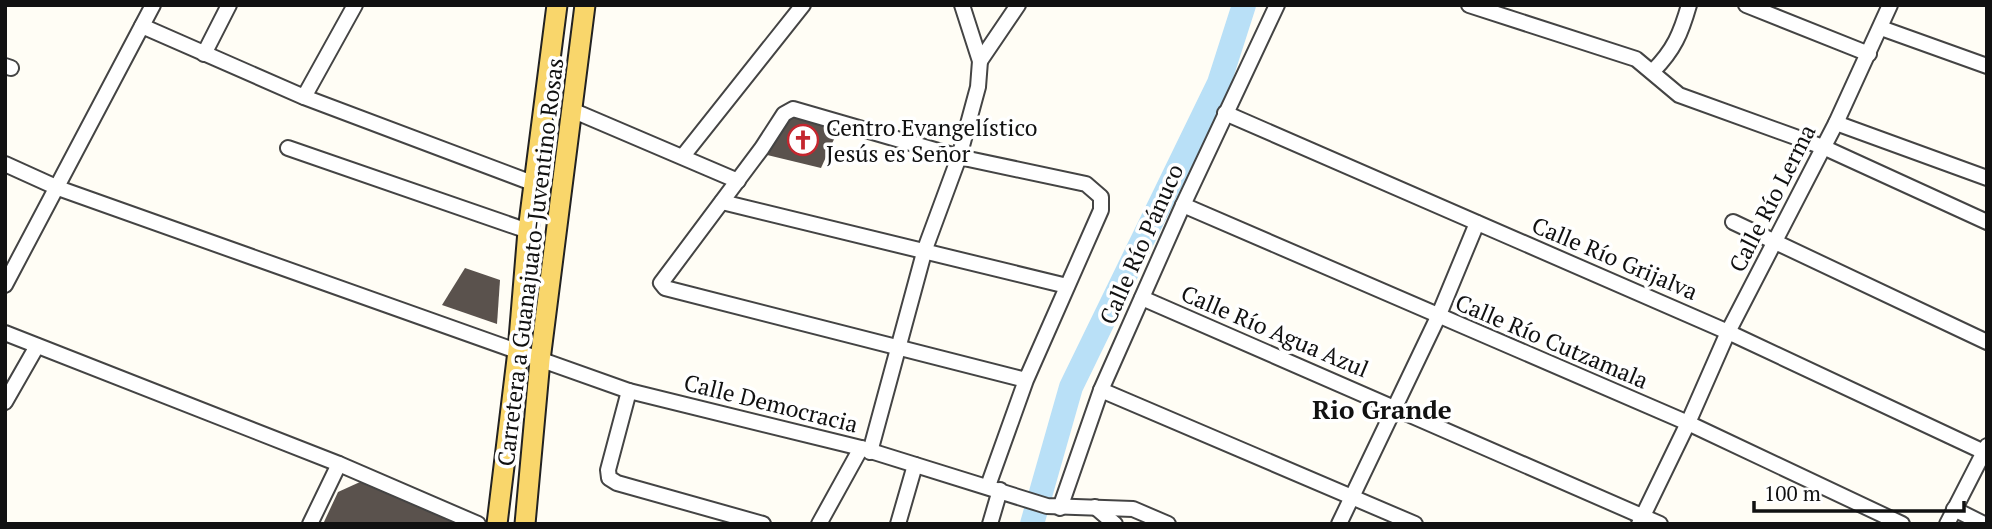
<svg xmlns="http://www.w3.org/2000/svg" width="1992" height="529" viewBox="0 0 1992 529" font-family="'PT Serif',serif">
<style>
.lines{fill:none;stroke-linecap:round;stroke-linejoin:round}
.river{stroke:#b9e0f7;stroke-width:24}
.building{fill:#5a524d}
.minor-casing{stroke:#444;stroke-width:18}
.major-casing{stroke:#222;stroke-width:23}
.minor{stroke:#fff;stroke-width:14}
.major{stroke:#f9d66b;stroke-width:19}
.labels{text-anchor:middle;dominant-baseline:central;stroke-width:7;stroke-linejoin:round;paint-order:stroke}
.poi-label{font-size:23px;fill:#111;stroke:#fff;text-anchor:start}
.street-label{font-size:23px;fill:#111;stroke:#fff}
.quarter-label{font-size:26px;font-weight:bold;fill:#111;stroke:#fff}
</style>
<rect width="100%" height="100%" fill="#fffdf5"/>
<g class="lines">
<!-- river -->
<path class="river" d="M 1032,524 L 1071,387 L 1219,83 L 1244,5"/>
</g>
<!-- building -->
<g class="building">
<path d="M 794,112 L 840,126 L 821,168 L 763,154 Z"/>
<path d="M 465,268 L 500,280 L 497,324 L 442,305 Z"/>
<path d="M 360,482 L 465,524 L 323,524 L 338,492 Z"/>
</g>
<g class="lines">
<!-- minor casing -->
<g class="minor-casing">
<g id="minor">
<path d="M 1469,5 L 1636,59 L 1679,95 L 1823,147 L 1987,222"/>
<path d="M 1746,5 L 1869,54"/>
<path d="M 142,26 L 304,97 L 535,184"/>
<path d="M 1881,28 L 1987,66"/>
<path d="M 204,54 L 229,5"/>
<path d="M 980,61 L 1018,5"/>
<path d="M 5,66 L 11,68"/>
<path d="M 1653,71 C 1674,50 1681,33 1689,5"/>
<path d="M 304,97 L 355,5"/>
<path d="M 574,111 L 738,181"/>
<path d="M 1225,113 L 1728,332 L 1984,452"/>
<path d="M 1836,123 L 1987,178"/>
<path d="M 288,148 L 528,231"/>
<path d="M 683,156 L 803,5"/>
<path d="M 5,164 L 58,188 L 629,391 L 861,448 L 1047,506 L 1133,509 L 1168,524"/>
<path d="M 722,202 L 1067,286"/>
<path d="M 1183,205 L 1688,423 L 1902,524"/>
<path d="M 1733,222 L 1987,342"/>
<path d="M 5,285 L 153,5"/>
<path d="M 1142,298 L 1660,524"/>
<path d="M 5,333 L 339,464 L 478,524"/>
<path d="M 1101,390 L 1415,524"/>
<path d="M 629,391 L 608,470 L 609,478 L 617,483 L 763,524"/>
<path d="M 5,402 L 37,346"/>
<path d="M 870,452 L 925,249 L 959,157 L 978,87 L 980,61 L 962,5"/>
<path d="M 988,486 L 1026,380 L 1101,210 L 1101,197 L 1086,184 L 959,157 L 793,109 L 784,114 L 762,148 L 661,283 L 665,288 L 1026,380"/>
<path d="M 1095,507 L 1115,524"/>
<path d="M 1060,508 L 1101,390 L 1183,205 L 1277,5"/>
<path d="M 1954,509 L 1984,524"/>
<path d="M 310,524 L 339,464"/>
<path d="M 819,524 L 861,448"/>
<path d="M 898,524 L 915,465"/>
<path d="M 990,524 L 1000,490"/>
<path d="M 1339,524 L 1438,317 L 1477,223"/>
<path d="M 1639,524 L 1688,423 L 1728,332 L 1836,123 L 1890,5"/>
<path d="M 1947,524 L 1987,446"/>
</g>
</g>
<!-- major casing -->
<g class="major-casing">
<g id="major">
<path d="M 497,524 L 518,351 L 528,231 L 557,5"/>
<path d="M 525,524 L 540,360 L 585,5"/>
</g>
</g>
<!-- minor -->
<use href="#minor" class="minor"/>
<!-- major -->
<use href="#major" class="major"/>
</g>
<!-- icons -->
<defs>
<g id="church-ring" transform="scale(1.575)"><circle r="9.5" fill="#fff" stroke="#c4262e" stroke-width="1.5"/><path d="M-1.2-6h2.4v3.5h3.3v2.4h-3.3V6h-2.4V-.1h-3.3v-2.4h3.3Z" fill="#c4262e"/></g>
</defs>
<g fill-rule="evenodd">
<use href="#church-ring" x="803" y="140"/>
</g>
<g class="labels">
<!-- poi labels -->
<g class="poi-label">
<text x="826" y="127">Centro Evangelístico<tspan x="826" dy="26">Jesús es Señor</tspan></text>
</g>
<!-- street labels -->
<g class="street-label">
<text transform="translate(1772 198) rotate(-63)">Calle Río Lerma</text>
<text transform="translate(1141 244) rotate(-66)">Calle Río Pánuco</text>
<text transform="translate(1615 258) rotate(23)">Calle Río Grijalva</text>
<text transform="translate(530 262) rotate(-83)">Carretera a Guanajuato-Juventino Rosas</text>
<text transform="translate(1275 331) rotate(23)">Calle Río Agua Azul</text>
<text transform="translate(1552 341) rotate(23)">Calle Río Cutzamala</text>
<text transform="translate(771 403) rotate(14)">Calle Democracia</text>
</g>
<!-- quarter labels -->
<g class="quarter-label">
<text x="1382" y="409">Rio Grande</text>
</g>
</g>
<!-- border -->
<rect width="1992" height="529" fill="none" stroke="#111111" stroke-width="14"/>
<!-- scale -->
<path d="M1754 501v10h210v-10" fill="none" stroke="#111111" stroke-width="3.5"/>
<text x="1764" y="501" font-size="21" fill="#111111" stroke="#ffffff" stroke-width="5" paint-order="stroke">100 m</text>
</svg>
